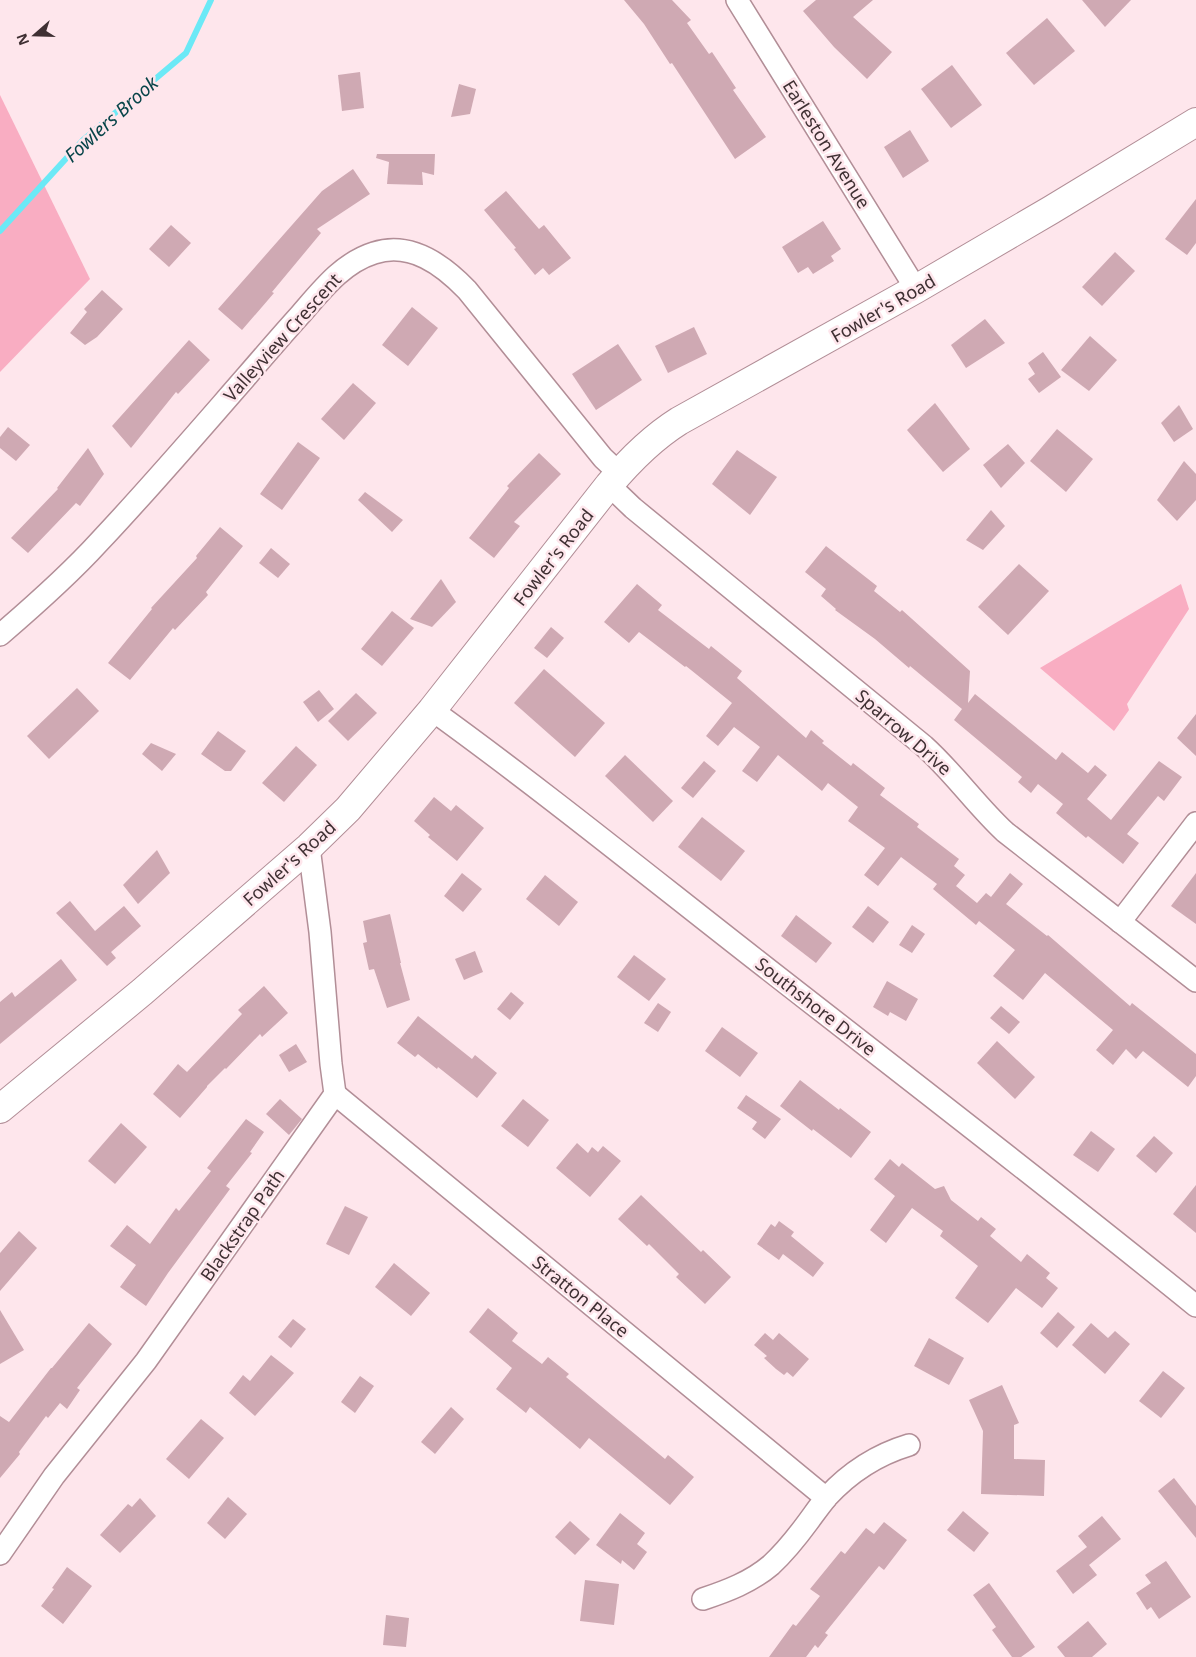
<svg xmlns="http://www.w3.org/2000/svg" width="1196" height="1657" viewBox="0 0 1196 1657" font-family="'Noto Sans',sans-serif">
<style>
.green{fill:#f9adc2}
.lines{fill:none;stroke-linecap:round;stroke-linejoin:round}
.stream{stroke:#6be9f6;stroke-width:6}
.building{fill:#cfa9b3}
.minor-casing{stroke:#b28e97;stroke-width:24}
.tertiary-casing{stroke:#b28e97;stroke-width:30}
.minor{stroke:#fff;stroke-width:21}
.tertiary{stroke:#fff;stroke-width:28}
.labels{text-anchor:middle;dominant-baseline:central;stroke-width:5;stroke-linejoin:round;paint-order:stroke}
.street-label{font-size:18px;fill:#3f3033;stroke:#fee6ec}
.water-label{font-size:19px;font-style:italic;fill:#074449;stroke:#fee6ec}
</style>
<rect width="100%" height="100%" fill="#fee6ec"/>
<!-- green -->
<g class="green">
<path d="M 0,95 L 90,279 L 0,372 Z"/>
<path d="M 1181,584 L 1189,609 L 1127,704 L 1129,710 L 1114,731 L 1040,668 Z"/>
</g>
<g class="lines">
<!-- stream -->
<path class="stream" d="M 0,231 L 83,140 L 186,53 L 211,0"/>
</g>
<!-- building -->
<g class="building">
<path d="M 624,0 L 672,0 L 691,20 L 687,23 L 709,54 L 712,52 L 736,88 L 733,90 L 766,137 L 735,159 L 672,63 L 670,64 L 644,24 Z"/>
<path d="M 816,0 L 873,0 L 853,17 L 892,52 L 867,79 L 834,47 L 803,11 Z"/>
<path d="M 1082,0 L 1131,0 L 1105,27 Z"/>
<path d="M 1047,18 L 1075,51 L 1034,85 L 1006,53 Z"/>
<path d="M 952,65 L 982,105 L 951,128 L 921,89 Z"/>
<path d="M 360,72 L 364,108 L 342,111 L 338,75 Z"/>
<path d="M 459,84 L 476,89 L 470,114 L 451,117 Z"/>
<path d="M 910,130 L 929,161 L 903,178 L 884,147 Z"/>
<path d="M 377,154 L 435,154 L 434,175 L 422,172 L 423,185 L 387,184 L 389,162 L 376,158 Z"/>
<path d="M 353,169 L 370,194 L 317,229 L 321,233 L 272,292 L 274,293 L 242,330 L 218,309 L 322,191 Z"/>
<path d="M 506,191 L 539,229 L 544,225 L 571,258 L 549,275 L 543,268 L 535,275 L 514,249 L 516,248 L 484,210 Z"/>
<path d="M 1196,199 L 1196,243 L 1187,255 L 1165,239 Z"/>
<path d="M 823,221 L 841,249 L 831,256 L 834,261 L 813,274 L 808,267 L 798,273 L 782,247 Z"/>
<path d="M 171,225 L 191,243 L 169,267 L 149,249 Z"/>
<path d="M 1115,252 L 1135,271 L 1102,306 L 1082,287 Z"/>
<path d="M 102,290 L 123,309 L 97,337 L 85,345 L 70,333 L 87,312 L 84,309 Z"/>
<path d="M 412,307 L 438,328 L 408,366 L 382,345 Z"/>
<path d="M 985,319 L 1005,343 L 966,368 L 951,345 Z"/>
<path d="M 694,327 L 707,354 L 668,373 L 655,346 Z"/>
<path d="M 1090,336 L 1117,360 L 1089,391 L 1061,370 Z"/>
<path d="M 189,340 L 210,360 L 178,394 L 176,392 L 131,448 L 112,426 Z"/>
<path d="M 618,344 L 642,380 L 596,410 L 572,374 Z"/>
<path d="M 1043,352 L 1061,377 L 1039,393 L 1028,379 L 1035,374 L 1028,363 Z"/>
<path d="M 353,383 L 376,403 L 344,440 L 321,419 Z"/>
<path d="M 935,403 L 970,449 L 943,472 L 907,430 Z"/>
<path d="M 1179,405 L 1193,429 L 1174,442 L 1161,423 Z"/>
<path d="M 8,427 L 30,445 L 16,461 L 0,448 L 0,437 Z"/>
<path d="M 1057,429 L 1093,459 L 1066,492 L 1030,461 Z"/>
<path d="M 298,442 L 320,458 L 282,510 L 260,494 Z"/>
<path d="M 1008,444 L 1025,463 L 1001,488 L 983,465 Z"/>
<path d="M 88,448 L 104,474 L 80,506 L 76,503 L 28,553 L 11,538 L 58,489 L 57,488 Z"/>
<path d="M 737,450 L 777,477 L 750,515 L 712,484 Z"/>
<path d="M 539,453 L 561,474 L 514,522 L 520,526 L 494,558 L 469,538 L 509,488 L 507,486 Z"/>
<path d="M 1184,461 L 1196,474 L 1196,500 L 1177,521 L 1157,500 Z"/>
<path d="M 365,492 L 403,520 L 392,532 L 358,500 Z"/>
<path d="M 991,510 L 1005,526 L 983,550 L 966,540 Z"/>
<path d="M 220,527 L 243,546 L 206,592 L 208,595 L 175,630 L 173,628 L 130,680 L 108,663 L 152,609 L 151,608 L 197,558 L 196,556 Z"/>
<path d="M 826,546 L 877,586 L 874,591 L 900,612 L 902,610 L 970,671 L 968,703 L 975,694 L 1056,760 L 1062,752 L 1088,773 L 1095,765 L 1107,775 L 1087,799 L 1111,820 L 1159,761 L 1182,777 L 1164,801 L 1158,796 L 1127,834 L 1139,843 L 1123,864 L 1088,836 L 1086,838 L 1056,813 L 1063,804 L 1038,784 L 1031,793 L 1018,782 L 1022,777 L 954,720 L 962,709 L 910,666 L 909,668 L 875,639 L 835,610 L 836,609 L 821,596 L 826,589 L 805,572 Z"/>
<path d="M 271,548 L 290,564 L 278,578 L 259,563 Z"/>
<path d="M 1019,564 L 1049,591 L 1008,635 L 978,607 Z"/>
<path d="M 441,579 L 456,602 L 432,627 L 410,619 Z"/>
<path d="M 637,584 L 662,605 L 658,610 L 709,649 L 711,646 L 742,671 L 737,678 L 806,738 L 811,730 L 824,741 L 822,743 L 851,766 L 853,763 L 885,788 L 880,795 L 919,824 L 917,827 L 959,859 L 954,866 L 965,875 L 956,886 L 977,903 L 986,893 L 991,897 L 1010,873 L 1023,884 L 1006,904 L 1047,936 L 1048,935 L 1130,1006 L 1132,1003 L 1196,1054 L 1196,1076 L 1188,1087 L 1143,1051 L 1136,1059 L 1126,1049 L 1113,1065 L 1096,1050 L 1113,1030 L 1045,973 L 1023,1000 L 993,976 L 1015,950 L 979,921 L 976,925 L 933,889 L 937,884 L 901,857 L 878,886 L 864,875 L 885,848 L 848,821 L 858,807 L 828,783 L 822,791 L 778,755 L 757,782 L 742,771 L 760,747 L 734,727 L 718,746 L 706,736 L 732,703 L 686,666 L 685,667 L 639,632 L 629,643 L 604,622 Z"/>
<path d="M 392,611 L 414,628 L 382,666 L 361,649 Z"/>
<path d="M 551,627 L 564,638 L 547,658 L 534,648 Z"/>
<path d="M 544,669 L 605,723 L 575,757 L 514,703 Z"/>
<path d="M 77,688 L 99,711 L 49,759 L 27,736 Z"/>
<path d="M 319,690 L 334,709 L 318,722 L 303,702 Z"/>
<path d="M 356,693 L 377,713 L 348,741 L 328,721 Z"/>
<path d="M 1196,714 L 1196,756 L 1177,738 Z"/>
<path d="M 218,731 L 246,751 L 231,771 L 225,771 L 201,754 Z"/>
<path d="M 151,743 L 176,754 L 162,771 L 142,754 Z"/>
<path d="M 296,746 L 317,765 L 284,802 L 262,783 Z"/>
<path d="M 625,755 L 673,801 L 653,822 L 605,776 Z"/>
<path d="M 704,761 L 716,771 L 693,798 L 681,788 Z"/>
<path d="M 434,797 L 451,811 L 456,805 L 484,828 L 457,861 L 428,837 L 430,835 L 414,821 Z"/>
<path d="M 702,817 L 745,851 L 721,881 L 678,847 Z"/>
<path d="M 157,850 L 170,873 L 138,904 L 123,885 Z"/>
<path d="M 462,873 L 482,889 L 463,912 L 444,896 Z"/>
<path d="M 1196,873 L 1196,924 L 1171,906 Z"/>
<path d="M 545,875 L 578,902 L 559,926 L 526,899 Z"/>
<path d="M 70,901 L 95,931 L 124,906 L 141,926 L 111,952 L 116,958 L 107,966 L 56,913 Z"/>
<path d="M 868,906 L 889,922 L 873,943 L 852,927 Z"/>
<path d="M 390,914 L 401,963 L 400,963 L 410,1000 L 387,1008 L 374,969 L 369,970 L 363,943 L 367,942 L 363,921 Z"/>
<path d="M 796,915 L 832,943 L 816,963 L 781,936 Z"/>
<path d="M 912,925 L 925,934 L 912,953 L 899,945 Z"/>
<path d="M 475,951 L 483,972 L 464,980 L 455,959 Z"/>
<path d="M 634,955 L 666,979 L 649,1001 L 617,977 Z"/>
<path d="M 61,959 L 77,980 L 0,1044 L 0,1002 L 12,992 L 15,997 Z"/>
<path d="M 887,981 L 918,999 L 906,1021 L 890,1012 L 888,1016 L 873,1007 Z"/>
<path d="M 264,986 L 288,1013 L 262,1037 L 260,1034 L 226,1069 L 225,1068 L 207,1086 L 207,1087 L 180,1118 L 153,1094 L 178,1064 L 187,1072 L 242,1014 L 238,1010 Z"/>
<path d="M 511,992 L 524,1003 L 510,1020 L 497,1009 Z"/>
<path d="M 658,1003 L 671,1012 L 658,1032 L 644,1023 Z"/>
<path d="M 1001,1006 L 1020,1022 L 1009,1034 L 990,1018 Z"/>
<path d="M 418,1016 L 472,1059 L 475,1055 L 497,1073 L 477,1098 L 438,1067 L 437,1069 L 418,1054 L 415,1057 L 397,1043 Z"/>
<path d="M 722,1027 L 758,1053 L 740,1077 L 705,1051 Z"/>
<path d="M 997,1041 L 1035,1077 L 1015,1099 L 977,1063 Z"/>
<path d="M 296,1044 L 307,1062 L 289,1072 L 279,1055 Z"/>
<path d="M 800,1080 L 839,1110 L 840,1108 L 871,1132 L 851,1158 L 813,1129 L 812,1131 L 780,1106 Z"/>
<path d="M 746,1095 L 781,1119 L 765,1139 L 752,1129 L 757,1122 L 737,1108 Z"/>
<path d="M 280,1099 L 302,1119 L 289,1135 L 266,1114 Z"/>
<path d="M 523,1099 L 549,1120 L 528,1147 L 501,1126 Z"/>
<path d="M 246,1119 L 264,1132 L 250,1152 L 252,1153 L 226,1186 L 230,1189 L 168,1273 L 146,1306 L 120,1287 L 136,1265 L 110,1246 L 127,1225 L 150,1244 L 176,1208 L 179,1211 L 211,1171 L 207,1168 Z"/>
<path d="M 121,1123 L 147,1147 L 115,1184 L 88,1161 Z"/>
<path d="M 1091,1131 L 1115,1149 L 1098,1172 L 1073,1155 Z"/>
<path d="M 1154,1136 L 1173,1153 L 1156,1173 L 1136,1156 Z"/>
<path d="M 577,1143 L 588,1153 L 592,1147 L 598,1152 L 603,1146 L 621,1161 L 590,1197 L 556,1168 Z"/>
<path d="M 890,1159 L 899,1167 L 902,1163 L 935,1189 L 944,1186 L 951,1200 L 978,1221 L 981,1217 L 996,1229 L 990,1236 L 1021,1262 L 1027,1254 L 1050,1273 L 1046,1278 L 1058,1288 L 1042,1308 L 1016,1288 L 988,1323 L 955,1298 L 978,1266 L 940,1236 L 943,1231 L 912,1208 L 886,1243 L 870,1230 L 895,1196 L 874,1179 Z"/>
<path d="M 1196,1185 L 1196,1233 L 1173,1214 Z"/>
<path d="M 641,1195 L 701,1252 L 703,1250 L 731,1277 L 705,1304 L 676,1277 L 679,1274 L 649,1244 L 647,1246 L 618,1219 Z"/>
<path d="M 345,1206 L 368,1217 L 349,1255 L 326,1244 Z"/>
<path d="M 779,1221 L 794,1232 L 791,1236 L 824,1263 L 813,1277 L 783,1254 L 779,1260 L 757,1244 L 771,1224 L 775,1227 Z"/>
<path d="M 19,1231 L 37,1248 L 0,1291 L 0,1253 Z"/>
<path d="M 394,1263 L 430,1293 L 411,1316 L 375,1287 Z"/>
<path d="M 488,1308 L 518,1333 L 512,1341 L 542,1364 L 548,1357 L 569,1374 L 566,1377 L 665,1459 L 668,1455 L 694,1477 L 670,1505 L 589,1438 L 580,1449 L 530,1407 L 526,1413 L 496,1389 L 512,1368 L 469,1332 Z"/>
<path d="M 0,1310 L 24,1350 L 0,1364 Z"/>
<path d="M 1058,1312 L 1075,1327 L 1057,1348 L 1040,1333 Z"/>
<path d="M 293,1319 L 306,1329 L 291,1348 L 278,1337 Z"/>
<path d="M 89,1323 L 112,1344 L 77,1388 L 80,1390 L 67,1409 L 60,1403 L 48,1418 L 46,1416 L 19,1452 L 20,1454 L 0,1478 L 0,1416 L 9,1422 L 51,1368 L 52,1368 Z"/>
<path d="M 1091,1323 L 1108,1338 L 1115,1331 L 1130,1344 L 1105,1374 L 1072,1345 Z"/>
<path d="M 765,1333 L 773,1340 L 779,1333 L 809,1359 L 793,1377 L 787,1372 L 784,1375 L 776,1369 L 764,1358 L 767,1356 L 754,1345 Z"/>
<path d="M 929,1338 L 964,1358 L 949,1385 L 914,1366 Z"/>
<path d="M 271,1355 L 294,1373 L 255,1416 L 229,1393 L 243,1375 L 250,1381 Z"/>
<path d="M 1163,1371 L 1185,1388 L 1161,1418 L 1139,1401 Z"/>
<path d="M 360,1376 L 374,1386 L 355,1413 L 341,1402 Z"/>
<path d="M 1002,1385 L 1019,1423 L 1014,1425 L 1014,1459 L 1045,1460 L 1044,1496 L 981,1494 L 983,1431 L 969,1400 Z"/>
<path d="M 451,1407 L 464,1419 L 435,1454 L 421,1442 Z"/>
<path d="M 201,1419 L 224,1438 L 189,1479 L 166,1459 Z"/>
<path d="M 1174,1478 L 1196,1506 L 1196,1538 L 1158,1491 Z"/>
<path d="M 228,1497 L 247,1514 L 225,1539 L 207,1523 Z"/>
<path d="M 140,1498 L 156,1516 L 120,1553 L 100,1535 L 128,1504 L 132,1507 Z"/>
<path d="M 963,1511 L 989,1533 L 974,1552 L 947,1530 Z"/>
<path d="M 620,1513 L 645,1533 L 637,1544 L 647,1552 L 634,1570 L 622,1560 L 621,1564 L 596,1545 Z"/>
<path d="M 1102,1516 L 1121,1539 L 1089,1565 L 1097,1575 L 1073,1594 L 1056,1571 L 1087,1547 L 1078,1536 Z"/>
<path d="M 570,1521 L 590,1539 L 575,1555 L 555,1537 Z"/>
<path d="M 884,1522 L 907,1540 L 884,1570 L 879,1566 L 825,1633 L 828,1635 L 818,1648 L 815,1645 L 806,1657 L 769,1657 L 793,1624 L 796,1626 L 820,1596 L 810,1589 L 841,1551 L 845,1554 L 866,1528 L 874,1534 Z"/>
<path d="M 1166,1561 L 1191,1597 L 1159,1619 L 1151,1607 L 1147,1610 L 1136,1593 L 1151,1583 L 1145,1575 Z"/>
<path d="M 67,1567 L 92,1586 L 63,1624 L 41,1606 L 54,1589 L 52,1588 Z"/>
<path d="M 585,1580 L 619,1584 L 614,1625 L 580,1621 Z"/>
<path d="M 989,1583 L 1035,1647 L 1021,1657 L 1012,1657 L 992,1630 L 996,1627 L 973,1595 Z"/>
<path d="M 386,1615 L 409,1618 L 406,1647 L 383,1645 Z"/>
<path d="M 1088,1621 L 1107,1644 L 1092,1657 L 1065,1657 L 1057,1647 Z"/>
</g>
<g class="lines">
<!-- minor casing -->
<g class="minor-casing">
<g id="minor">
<path d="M 737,0 L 916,289"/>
<path d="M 609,485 L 633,508 L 924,746 C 954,773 976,805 1005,832 L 1196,981"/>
<path d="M 0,635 C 35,605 68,576 99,542 C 149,489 197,433 245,378 C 263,357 281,336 300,315 C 321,291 342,263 374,253 C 411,241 443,265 467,290 L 603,458 L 619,473"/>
<path d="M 432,710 C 544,791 651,878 760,963 C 906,1077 1052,1189 1196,1306"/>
<path d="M 1120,922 L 1196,823"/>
<path d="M 335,1094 L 826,1498"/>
<path d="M 0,1554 L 54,1476 L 146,1361 L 335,1094 L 331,1064 L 320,932 L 309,847"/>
<path d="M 703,1599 C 727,1591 751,1582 771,1565 C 785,1552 797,1537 808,1522 C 814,1514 820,1505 827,1497 C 850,1472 876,1455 909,1445"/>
</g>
</g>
<!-- tertiary casing -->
<g class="tertiary-casing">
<path id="tertiary" d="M 0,1109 L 142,992 L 309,847 L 348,809 L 432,710 L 609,485 C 630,460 652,438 679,421 L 916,289 L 1051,210 L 1196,122"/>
</g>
<!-- minor -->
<use href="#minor" class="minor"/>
<!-- tertiary -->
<use href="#tertiary" class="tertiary"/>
</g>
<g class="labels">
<!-- street labels -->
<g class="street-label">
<text transform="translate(827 144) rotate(58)">Earleston Avenue</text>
<text transform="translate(883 308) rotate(-30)">Fowler's Road</text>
<text transform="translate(282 337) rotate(-48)">Valleyview Crescent</text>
<text transform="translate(553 557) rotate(-52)">Fowler's Road</text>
<text transform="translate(904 732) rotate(41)">Sparrow Drive</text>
<text transform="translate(289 863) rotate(-42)">Fowler's Road</text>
<text transform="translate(816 1006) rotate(38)">Southshore Drive</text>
<text transform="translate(242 1225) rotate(-55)">Blackstrap Path</text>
<text transform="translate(581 1296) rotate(39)">Stratton Place</text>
</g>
<!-- water labels -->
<g class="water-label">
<text transform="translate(111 119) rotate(-42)">Fowlers Brook</text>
</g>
</g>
<!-- north arrow -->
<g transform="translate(35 35) rotate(250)" stroke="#fee6ec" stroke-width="4" paint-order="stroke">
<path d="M0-4L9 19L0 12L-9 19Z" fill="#3f3033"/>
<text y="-8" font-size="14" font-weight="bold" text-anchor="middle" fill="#3f3033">N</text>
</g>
</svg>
